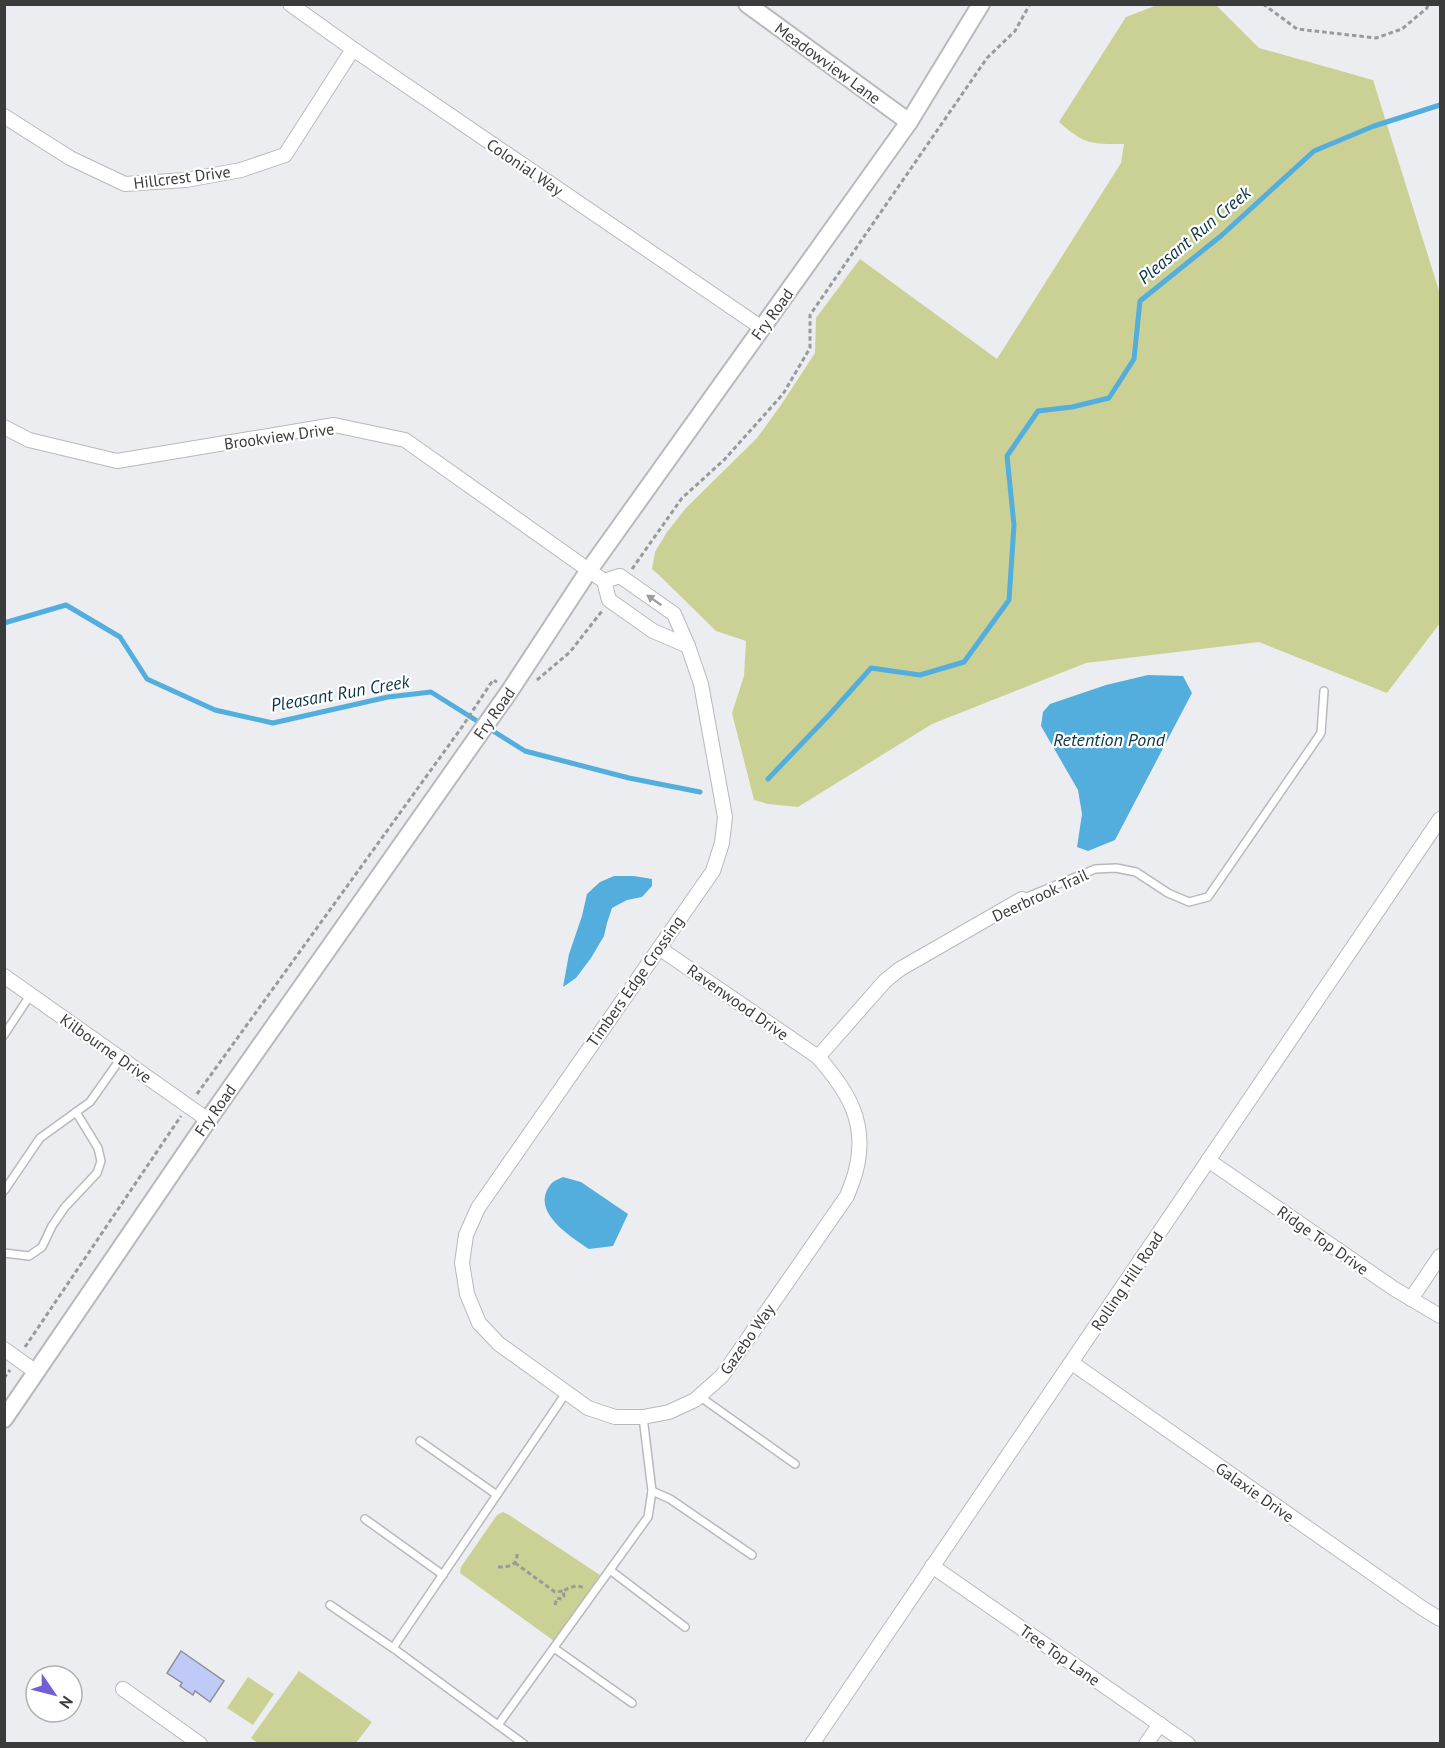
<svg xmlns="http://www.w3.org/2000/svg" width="1445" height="1748" viewBox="0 0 1445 1748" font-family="'PT Sans',sans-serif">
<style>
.green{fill:#cbd195}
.water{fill:#53aedd}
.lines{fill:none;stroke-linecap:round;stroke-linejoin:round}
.stream{stroke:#53aedd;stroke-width:5}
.building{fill:#c0caf9;stroke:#8f9093;stroke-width:1.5}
.service-casing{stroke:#b9b9bc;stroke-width:10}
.minor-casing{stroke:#b9b9bc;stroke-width:16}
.tertiary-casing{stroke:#b9b9bc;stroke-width:20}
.path{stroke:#999a9c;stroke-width:3;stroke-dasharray:4.5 3;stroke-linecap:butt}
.service{stroke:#fff;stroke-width:7}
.minor{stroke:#fff;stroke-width:14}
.tertiary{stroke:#fff;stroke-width:16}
.oneway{fill:#9d9d9e}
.labels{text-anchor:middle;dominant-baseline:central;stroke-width:4.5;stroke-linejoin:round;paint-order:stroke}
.street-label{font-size:16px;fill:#3b3b3c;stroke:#fff}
.water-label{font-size:18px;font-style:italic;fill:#0a3447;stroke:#fff}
</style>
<rect width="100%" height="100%" fill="#ecedf0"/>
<!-- green -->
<g class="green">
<path d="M 1160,4 L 1216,5 L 1259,48 L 1373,80 L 1440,294 L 1440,623 L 1387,693 L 1259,642 L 1086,663 L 932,724 L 798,807 L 768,804 L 754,800 L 732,713 L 744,676 L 746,641 L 716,631 L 660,576 L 652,569 L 655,552 L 667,532 L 686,508 L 757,438 L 781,405 L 815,353 L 816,318 L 860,259 L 997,359 L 1121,163 L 1124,144 C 1091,144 1085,145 1059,122 L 1126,17 Z"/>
<path d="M 503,1512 L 509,1515 L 600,1575 L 554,1641 L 460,1573 L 461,1567 L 497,1515 Z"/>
<path d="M 299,1671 L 372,1722 L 356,1743 L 259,1744 L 251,1738 Z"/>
<path d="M 248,1677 L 274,1694 L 253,1725 L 227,1708 Z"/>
</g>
<!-- water -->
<g class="water">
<path d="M 1148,675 L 1183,676 L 1192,693 L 1115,840 L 1088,851 L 1077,847 L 1082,814 L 1078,790 L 1041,726 L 1043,712 L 1050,704 L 1106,685 Z"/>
<path d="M 614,876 L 634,876 L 652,879 L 652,886 L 642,897 L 627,900 L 612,908 L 607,923 L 604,936 L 591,958 L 576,978 L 563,987 L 569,954 L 582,916 L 587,894 L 600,882 Z"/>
<path d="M 563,1177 L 581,1182 L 628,1214 L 613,1246 L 589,1249 C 570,1236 529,1211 551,1184 C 553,1181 559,1179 563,1177 Z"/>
</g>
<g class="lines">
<!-- stream -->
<g class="stream">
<path d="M 4,623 L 66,605 L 120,637 L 147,679 L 215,710 L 273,723 L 388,697 L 431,692 L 525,751 L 629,778 L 700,792"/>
<path d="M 768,779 L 830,714 L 871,668 L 920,675 L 964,662 L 1009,600 L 1014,525 L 1007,456 L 1038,411 L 1072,407 L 1109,398 L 1134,359 L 1140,301 L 1222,235 L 1314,151 L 1374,126 L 1440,105"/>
</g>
</g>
<!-- building -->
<path class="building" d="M 181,1651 L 224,1681 L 210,1702 L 195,1691 L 193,1695 L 180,1686 L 182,1683 L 167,1673 Z"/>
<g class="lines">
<!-- service casing -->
<g class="service-casing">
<g id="service">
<path d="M 1022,899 L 1095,869 L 1116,868 L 1136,872 L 1168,893 L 1189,902 L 1208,897 L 1321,733 L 1324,691"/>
<path d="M 4,1035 L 31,994"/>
<path d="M 4,1191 L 40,1138 L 90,1102 L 121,1058"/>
<path d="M 4,1253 L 29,1256 L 42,1247 L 52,1226 L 65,1207 L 97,1173 L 101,1161 L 98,1148 L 76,1112"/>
<path d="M 566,1393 L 393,1648 L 498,1725 L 648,1517 L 652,1491 L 643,1417"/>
<path d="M 699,1396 L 795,1464"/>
<path d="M 420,1441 L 497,1495"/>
<path d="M 652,1491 L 670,1499 L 752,1555"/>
<path d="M 365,1519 L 443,1575"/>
<path d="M 610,1570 L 685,1627"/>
<path d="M 330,1605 L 393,1648"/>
<path d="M 554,1648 L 632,1703"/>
<path d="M 498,1725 L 524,1744"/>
</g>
</g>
<!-- minor casing -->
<g class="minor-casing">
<g id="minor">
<path d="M 290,4 L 353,49 L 762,328"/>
<path d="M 4,116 L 70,158 L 125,184 L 186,180 L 241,170 L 285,155 L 353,49"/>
<path d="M 4,427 L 29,440 L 117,461 L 334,425 L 405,440 L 604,581 L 609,600 L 653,631 L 688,646"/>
<path d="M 604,581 L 620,576 L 674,614 L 688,646 L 701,684 L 725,817 L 722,843 L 713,871 L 478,1208 L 466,1235 L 462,1263 L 467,1294 L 479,1323 L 499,1344 L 588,1408 L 615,1417 L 643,1417 L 669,1412 L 695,1400 L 722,1376 L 847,1196 C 850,1188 854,1179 856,1170 C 868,1123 848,1091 818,1057 L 659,948"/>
<path d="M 4,976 L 208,1120"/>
<path d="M 818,1057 L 885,981 L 900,969 L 1022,899"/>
<path d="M 1208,1160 L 1393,1288 L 1440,1316"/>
<path d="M 1411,1299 L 1440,1256"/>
<path d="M 4,1349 L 36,1372"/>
<path d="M 1072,1363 L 1422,1608 L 1440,1619"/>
<path d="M 932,1566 L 1188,1744"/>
<path d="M 123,1689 L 200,1744"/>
<path d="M 812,1744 L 1440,819"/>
<path d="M 1146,1744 L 1160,1724"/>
</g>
</g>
<!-- tertiary casing -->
<g class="tertiary-casing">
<g id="tertiary">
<path d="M 747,4 L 909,122"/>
<path d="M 4,1419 L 208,1120 L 511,689 L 589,570 L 909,122 L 981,4"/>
</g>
</g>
<!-- path -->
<g class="path">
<path d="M 1263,4 L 1297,29 L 1376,38 L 1402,29 L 1427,8 L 1428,4"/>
<path d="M 632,569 L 682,498 L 724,460 L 783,394 L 810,348 L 810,315 L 987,58 L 1015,31 L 1030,4"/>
<path d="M 537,680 L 570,652 L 602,611"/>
<path d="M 197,1094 L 462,727 L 493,680 L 497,682"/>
<path d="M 25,1347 L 181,1116"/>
<path d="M 4,1378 L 10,1370"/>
<path d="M 515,1563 L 555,1592 L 563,1591"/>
<path d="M 498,1567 C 509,1567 518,1566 517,1552"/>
<path d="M 555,1605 L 557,1598 L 562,1599 L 564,1596 L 563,1591 C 571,1587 577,1584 584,1588"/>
</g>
<!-- service -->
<use href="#service" class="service"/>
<!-- minor -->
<use href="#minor" class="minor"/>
<!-- tertiary -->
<use href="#tertiary" class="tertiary"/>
</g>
<!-- one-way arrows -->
<defs><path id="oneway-solid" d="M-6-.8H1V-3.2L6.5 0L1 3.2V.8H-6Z" transform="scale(1.5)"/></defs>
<use class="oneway" href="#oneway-solid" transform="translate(654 600) rotate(-145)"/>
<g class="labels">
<!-- street labels -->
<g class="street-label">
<text transform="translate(828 63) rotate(36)">Meadowview Lane</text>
<text transform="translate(525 167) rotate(34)">Colonial Way</text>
<text transform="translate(182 177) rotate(-7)">Hillcrest Drive</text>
<text transform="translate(772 314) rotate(-54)">Fry Road</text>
<text transform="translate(279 436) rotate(-8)">Brookview Drive</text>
<text transform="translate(494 713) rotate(-55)">Fry Road</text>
<text transform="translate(1040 895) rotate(-25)">Deerbrook Trail</text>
<text transform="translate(635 981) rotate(-55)">Timbers Edge Crossing</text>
<text transform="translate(738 1002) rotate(35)">Ravenwood Drive</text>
<text transform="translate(106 1048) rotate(35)">Kilbourne Drive</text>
<text transform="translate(215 1110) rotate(-55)">Fry Road</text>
<text transform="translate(1323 1240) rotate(35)">Ridge Top Drive</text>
<text transform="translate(1127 1281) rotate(-56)">Rolling Hill Road</text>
<text transform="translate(747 1339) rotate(-55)">Gazebo Way</text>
<text transform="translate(1255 1492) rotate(35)">Galaxie Drive</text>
<text transform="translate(1060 1655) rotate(35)">Tree Top Lane</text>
</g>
<!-- water labels -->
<g class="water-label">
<text transform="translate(1194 235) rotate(-40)">Pleasant Run Creek</text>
<text transform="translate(340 693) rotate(-10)">Pleasant Run Creek</text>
<text x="1109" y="739">Retention Pond</text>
</g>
</g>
<!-- border -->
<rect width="1445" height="1748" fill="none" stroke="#3b3b3c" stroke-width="12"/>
<!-- north arrow -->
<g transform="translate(54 1694) rotate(125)"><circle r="28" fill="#ffffff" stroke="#b1b1b1" stroke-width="1.5"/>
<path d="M0-4.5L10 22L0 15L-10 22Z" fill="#725ed8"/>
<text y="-9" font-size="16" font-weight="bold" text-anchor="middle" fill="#3b3b3c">N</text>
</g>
</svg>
